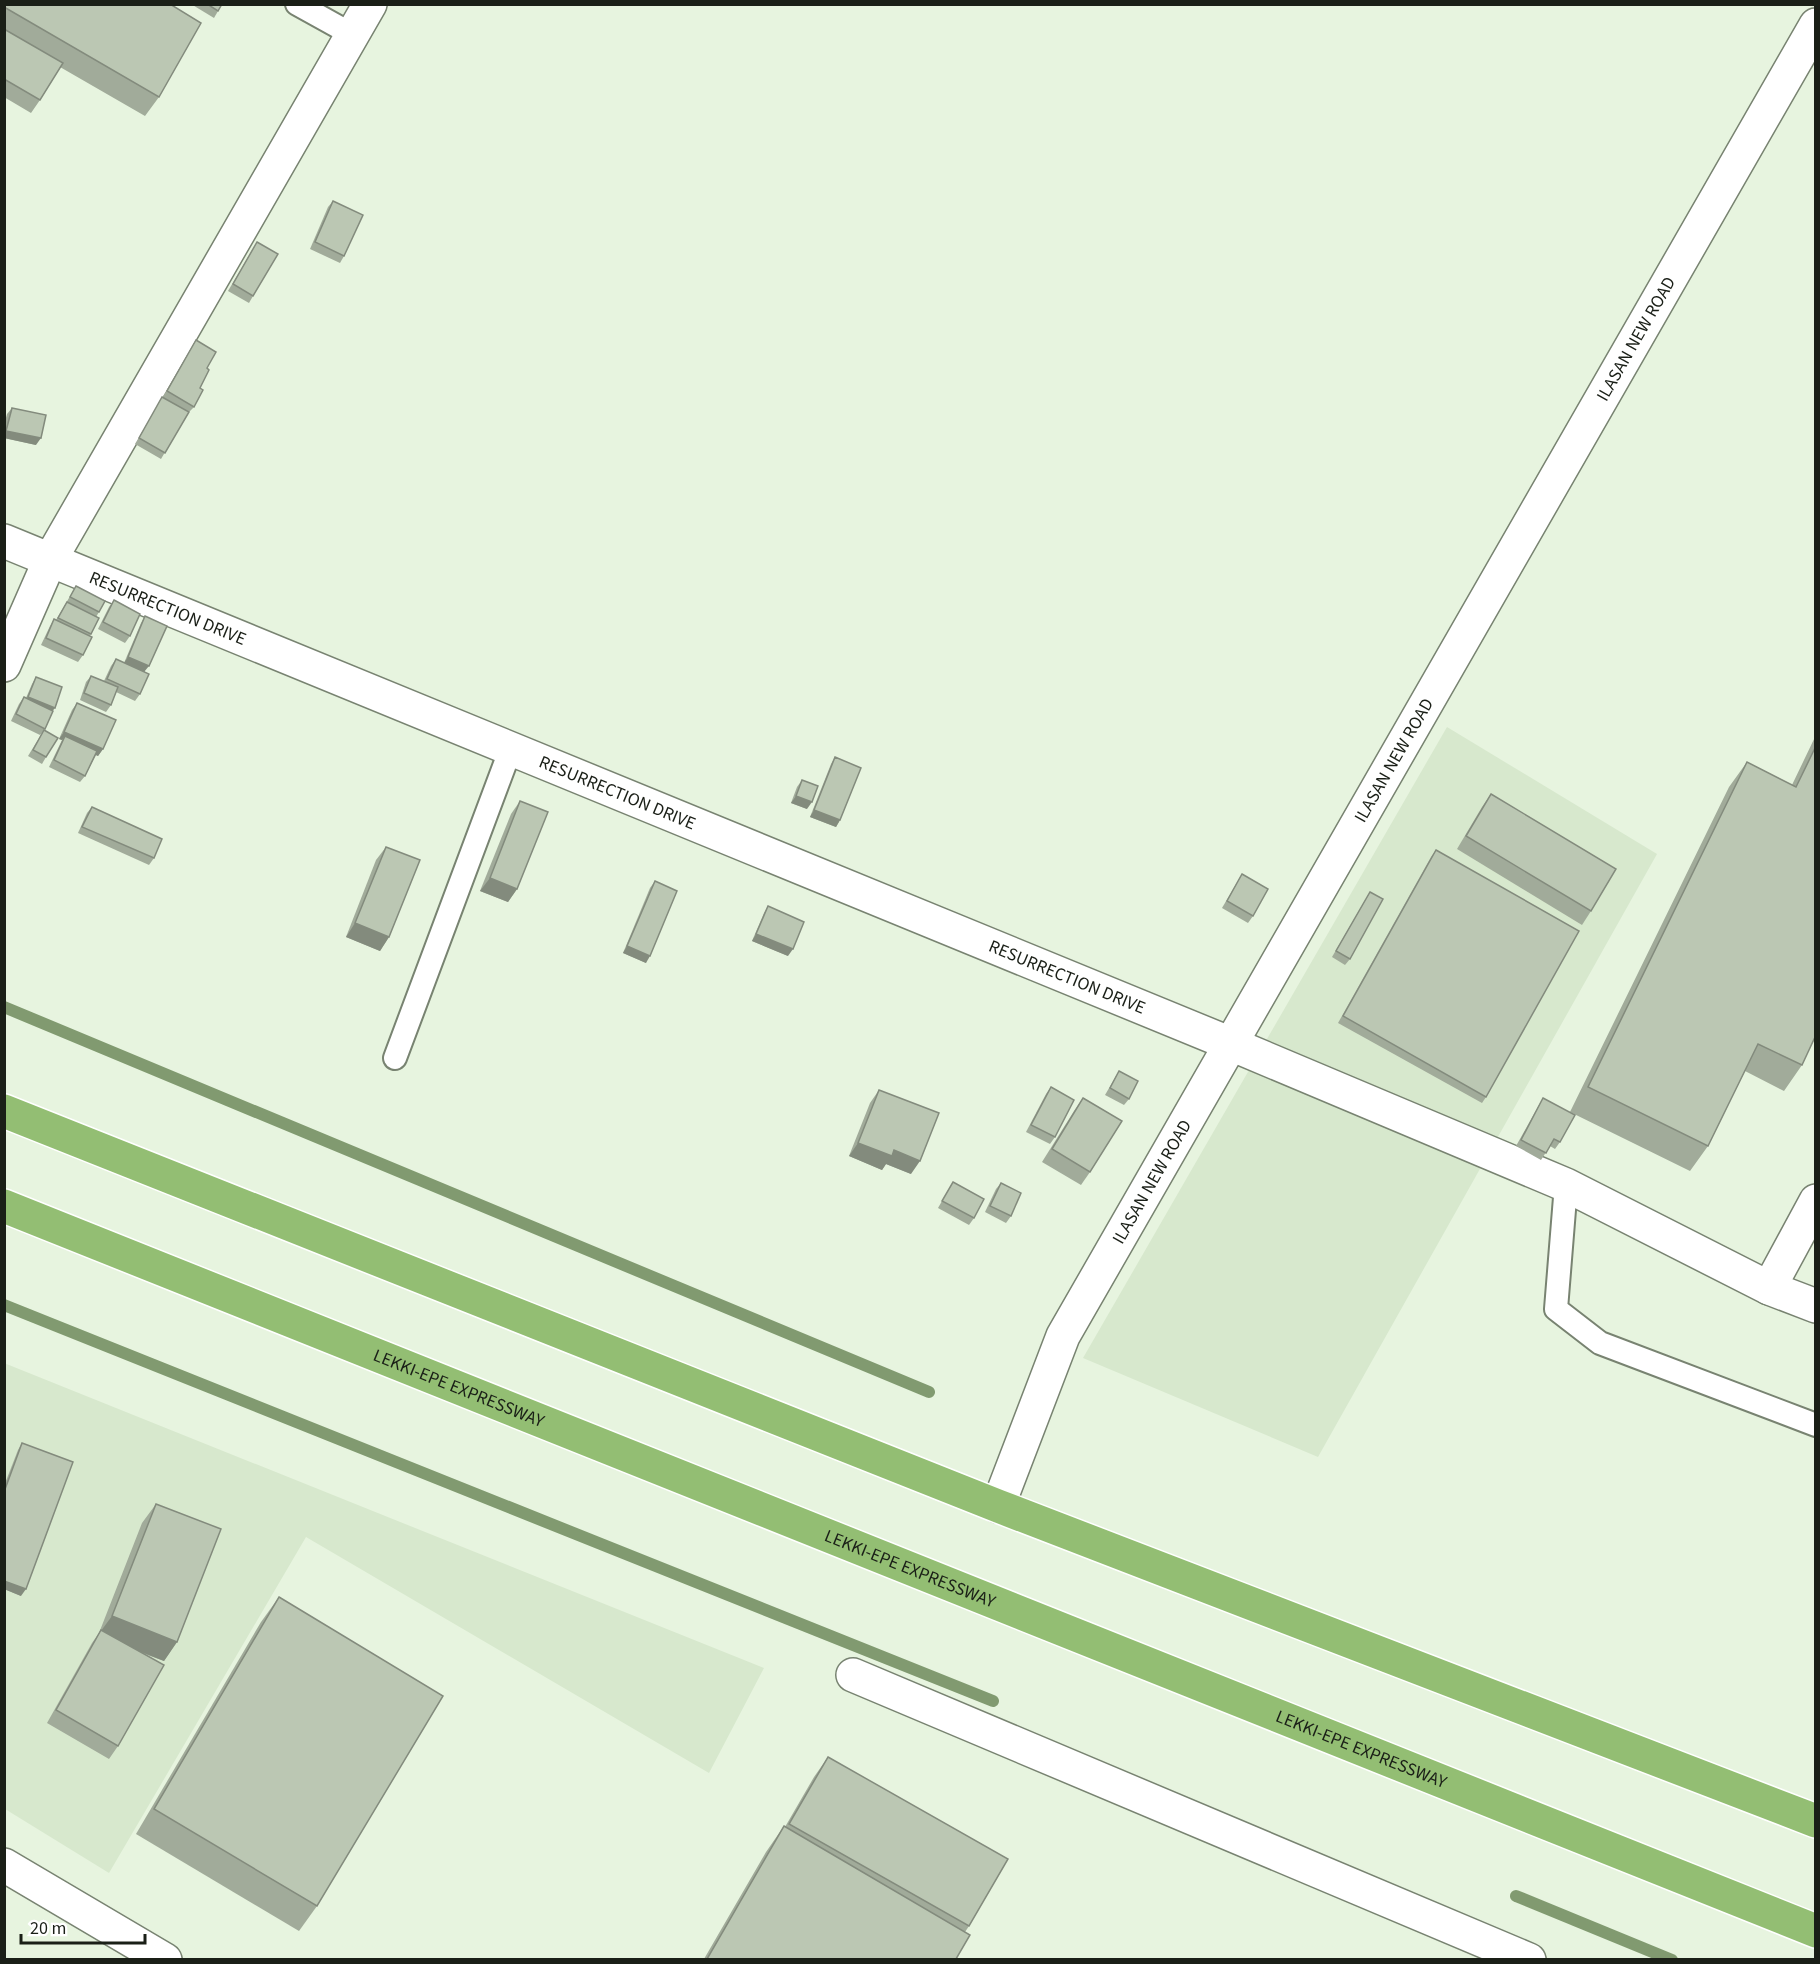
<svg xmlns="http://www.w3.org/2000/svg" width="1820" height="1964" viewBox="0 0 1820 1964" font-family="'Source Sans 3',sans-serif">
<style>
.built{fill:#d7e8cd}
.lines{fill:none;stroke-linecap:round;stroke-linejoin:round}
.stream{stroke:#819a70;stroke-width:12}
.service-casing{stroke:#788371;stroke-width:26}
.minor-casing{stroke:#788371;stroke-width:36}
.tertiary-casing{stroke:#788371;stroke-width:36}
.trunk-casing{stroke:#fff;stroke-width:36}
.service{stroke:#fff;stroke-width:22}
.minor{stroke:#fff;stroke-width:33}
.tertiary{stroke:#fff;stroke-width:33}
.trunk{stroke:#93be73;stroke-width:33}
.wall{fill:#a1ab9a}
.shaded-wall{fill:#838b7d}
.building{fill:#bbc7b3;stroke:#838b7d;stroke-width:1.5}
.labels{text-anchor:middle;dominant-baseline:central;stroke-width:6;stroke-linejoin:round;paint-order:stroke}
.street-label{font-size:18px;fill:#1a1f17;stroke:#fff}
</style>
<rect width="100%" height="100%" fill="#e7f4df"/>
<!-- built -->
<g class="built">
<path d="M 1447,727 L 1657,854 L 1318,1457 L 1083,1358 Z"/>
<path d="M 4,1363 L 764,1668 L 709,1773 L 306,1537 L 109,1873 L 5,1809 Z"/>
</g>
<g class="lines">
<!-- stream -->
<g class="stream">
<path d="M 4,1007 L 929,1392"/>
<path d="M 4,1305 L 993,1701"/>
<path d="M 1516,1896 L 1672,1960"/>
</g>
<!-- service casing -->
<g class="service-casing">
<g id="service">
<path d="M 297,4 L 353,35"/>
<path d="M 395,1058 L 511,748"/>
<path d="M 1566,1185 L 1556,1309 L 1600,1343 L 1816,1425"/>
</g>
</g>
<!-- minor casing -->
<g class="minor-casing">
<g id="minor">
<path id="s1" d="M 4,541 L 1231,1044 L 1566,1185 L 1769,1288 L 1816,1306"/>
<path d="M 1769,1288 L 1816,1201"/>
<path id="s2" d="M 998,1506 L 1063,1336 L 1816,25"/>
<path d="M 853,1675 L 1529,1960"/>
<path d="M 4,1865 L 165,1960"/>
</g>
</g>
<!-- tertiary casing -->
<g class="tertiary-casing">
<path id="tertiary" d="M 4,665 L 50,560 L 370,4"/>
</g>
<!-- trunk casing -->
<g class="trunk-casing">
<g id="trunk">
<path d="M 4,1111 L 998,1506 L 1816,1821"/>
<path id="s3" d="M 4,1206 L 1816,1931"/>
</g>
</g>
<!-- service -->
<use href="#service" class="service"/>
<!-- minor -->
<use href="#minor" class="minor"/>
<!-- tertiary -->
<use href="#tertiary" class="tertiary"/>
<!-- trunk -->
<use href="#trunk" class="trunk"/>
</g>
<!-- wall -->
<g class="wall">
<path d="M 4,4 L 159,97 L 145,116 L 60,67 L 40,100 L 31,113 L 4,97 Z"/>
<path d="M 191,4 L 222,4 L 214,18 Z"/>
<path d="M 333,201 L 344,256 L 340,263 L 310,249 L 328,207 Z"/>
<path d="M 257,242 L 253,296 L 249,303 L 228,291 Z"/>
<path d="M 196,340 L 200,388 L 194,407 L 188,413 L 161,459 L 135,444 Z"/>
<path d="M 12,408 L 36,445 L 4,438 L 4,425 L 7,414 Z"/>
<path d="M 76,586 L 99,612 L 96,617 L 99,618 L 90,636 L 83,655 L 78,662 L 41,645 L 50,626 L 54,619 L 56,620 Z"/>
<path d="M 114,600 L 130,636 L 125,643 L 98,629 L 109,607 Z"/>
<path d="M 145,616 L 145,672 L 140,694 L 135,701 L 116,692 L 111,705 L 106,712 L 80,700 L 86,682 L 91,676 L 104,681 L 111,666 L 116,659 L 124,663 L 141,623 Z"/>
<path d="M 36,677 L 52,711 L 45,729 L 40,735 L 11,721 L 19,704 L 24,697 L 26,698 L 32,684 Z"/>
<path d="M 77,703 L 103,749 L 98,756 L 96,755 L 85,776 L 80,782 L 49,767 L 62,740 L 59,739 L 72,710 Z"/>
<path d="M 44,730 L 46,757 L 42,764 L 28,756 Z"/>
<path d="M 1815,737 L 1815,1037 L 1802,1065 L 1784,1091 L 1745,1071 L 1708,1146 L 1690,1171 L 1570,1112 L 1729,787 L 1747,762 L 1792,785 Z"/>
<path d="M 835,757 L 840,820 L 836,827 L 810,817 L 831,764 Z"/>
<path d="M 802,780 L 807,809 L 791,803 L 797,787 Z"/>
<path d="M 1491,794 L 1591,911 L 1582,925 L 1457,849 L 1482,807 Z"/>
<path d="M 520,801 L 517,889 L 508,902 L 480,891 L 511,814 Z"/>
<path d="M 92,807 L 154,858 L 149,865 L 78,833 L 87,813 Z"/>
<path d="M 386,847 L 389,937 L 380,951 L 346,937 L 376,860 Z"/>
<path d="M 1436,850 L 1486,1097 L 1482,1103 L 1338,1023 L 1431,857 Z"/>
<path d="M 1242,874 L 1253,916 L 1248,923 L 1222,908 Z"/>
<path d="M 655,881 L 646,963 L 623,953 L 650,888 Z"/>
<path d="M 1370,892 L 1350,959 L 1345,965 L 1332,957 Z"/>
<path d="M 768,906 L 788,956 L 752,941 L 764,913 Z"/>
<path d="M 1119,1071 L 1129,1099 L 1124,1105 L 1105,1095 Z"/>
<path d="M 1051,1087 L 1055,1137 L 1050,1144 L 1026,1132 L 1046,1094 Z"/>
<path d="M 879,1090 L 911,1174 L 886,1164 L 882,1170 L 849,1156 L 870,1103 Z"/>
<path d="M 1083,1098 L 1090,1172 L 1081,1185 L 1042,1162 L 1074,1111 Z"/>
<path d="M 1543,1098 L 1560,1142 L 1555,1149 L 1550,1146 L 1541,1160 L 1516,1146 L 1539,1105 Z"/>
<path d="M 953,1182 L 974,1218 L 969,1225 L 938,1208 Z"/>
<path d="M 1001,1183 L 1011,1216 L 1006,1223 L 985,1212 L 996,1189 Z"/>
<path d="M 22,1443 L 21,1596 L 4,1589 L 4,1486 L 18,1450 Z"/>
<path d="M 156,1504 L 177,1642 L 164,1661 L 142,1653 L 118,1746 L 109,1759 L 47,1723 L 92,1643 L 99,1633 L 142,1523 Z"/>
<path d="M 279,1597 L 317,1906 L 299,1931 L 136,1834 L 261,1622 Z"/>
<path d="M 828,1757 L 969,1926 L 965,1932 L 956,1959 L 704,1959 L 766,1852 L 784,1826 L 785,1827 L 814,1777 Z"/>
</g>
<!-- shaded-wall -->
<g class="shaded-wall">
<path d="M 6,431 L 41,438 L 36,445 L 4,438 L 4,433 Z"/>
<path d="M 128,657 L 149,666 L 144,672 L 124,663 Z"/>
<path d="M 28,697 L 55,708 L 50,714 L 23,704 Z"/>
<path d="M 64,732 L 103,749 L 98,756 L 63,740 L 65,736 L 62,740 L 59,739 Z"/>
<path d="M 796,796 L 812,802 L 807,809 L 791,803 Z"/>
<path d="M 814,810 L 840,820 L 836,827 L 810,817 Z"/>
<path d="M 490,878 L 517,889 L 508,902 L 480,891 Z"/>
<path d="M 355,923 L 389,937 L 380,951 L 346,937 Z"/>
<path d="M 756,934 L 793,949 L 788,956 L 752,941 Z"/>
<path d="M 627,946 L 650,956 L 646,963 L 623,953 Z"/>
<path d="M 858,1143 L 894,1150 L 920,1161 L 911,1174 L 886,1164 L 882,1170 L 849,1156 Z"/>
<path d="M 4,1581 L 26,1589 L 21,1596 L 4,1589 Z"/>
<path d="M 112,1616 L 177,1642 L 164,1661 L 98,1635 Z"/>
</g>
<!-- building -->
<g class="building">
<path d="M 4,4 L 170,4 L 201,23 L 159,97 L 4,7 Z"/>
<path d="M 207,4 L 222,4 L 218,11 Z"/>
<path d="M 4,29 L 63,63 L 40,100 L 4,79 Z"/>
<path d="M 333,201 L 363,215 L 344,256 L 315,242 Z"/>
<path d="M 257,242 L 278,254 L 253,296 L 233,284 Z"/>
<path d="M 196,340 L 216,352 L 207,368 L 209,370 L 200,388 L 203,390 L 194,407 L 167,391 Z"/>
<path d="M 162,397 L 189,412 L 165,453 L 139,438 Z"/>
<path d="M 12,408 L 46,415 L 41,438 L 6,431 Z"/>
<path d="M 76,586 L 105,601 L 99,612 L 70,597 Z"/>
<path d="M 114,600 L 140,614 L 130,636 L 103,622 Z"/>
<path d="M 67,602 L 99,618 L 91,634 L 58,618 Z"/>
<path d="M 145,616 L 167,626 L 149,666 L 128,657 Z"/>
<path d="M 54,619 L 92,637 L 83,655 L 46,638 Z"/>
<path d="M 116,659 L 149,674 L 140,694 L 107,679 Z"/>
<path d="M 91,676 L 118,687 L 111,705 L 84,693 Z"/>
<path d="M 36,677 L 62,687 L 55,708 L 28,697 Z"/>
<path d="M 24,697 L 53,711 L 45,729 L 16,714 Z"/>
<path d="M 77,703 L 116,720 L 103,749 L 64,732 Z"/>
<path d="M 44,730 L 58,738 L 46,757 L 33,750 Z"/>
<path d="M 65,736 L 97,751 L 85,776 L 54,760 Z"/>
<path d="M 1815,748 L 1815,1037 L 1802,1065 L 1758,1044 L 1708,1146 L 1588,1087 L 1747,762 L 1796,787 Z"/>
<path d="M 835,757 L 861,768 L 840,820 L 814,810 Z"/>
<path d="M 802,780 L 818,786 L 812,802 L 796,796 Z"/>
<path d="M 1491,794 L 1616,869 L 1591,911 L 1466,836 Z"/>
<path d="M 520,801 L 548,812 L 517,889 L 490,878 Z"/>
<path d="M 92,807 L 162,839 L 154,858 L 82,827 Z"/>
<path d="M 386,847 L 420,860 L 389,937 L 355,923 Z"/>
<path d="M 1436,850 L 1579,931 L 1486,1097 L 1343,1016 Z"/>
<path d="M 1242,874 L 1268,889 L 1253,916 L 1227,901 Z"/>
<path d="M 655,881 L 677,891 L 650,956 L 627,946 Z"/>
<path d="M 1370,892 L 1383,899 L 1350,959 L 1336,951 Z"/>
<path d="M 768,906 L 804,922 L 793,949 L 756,934 Z"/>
<path d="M 1119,1071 L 1138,1081 L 1129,1099 L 1110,1088 Z"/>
<path d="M 1051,1087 L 1074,1100 L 1055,1137 L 1031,1125 Z"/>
<path d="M 879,1090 L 939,1113 L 920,1161 L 894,1150 L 892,1156 L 858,1143 Z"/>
<path d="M 1083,1098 L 1122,1121 L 1090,1172 L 1052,1149 Z"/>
<path d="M 1543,1098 L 1575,1115 L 1560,1142 L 1554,1139 L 1546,1153 L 1521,1140 Z"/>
<path d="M 953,1182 L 984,1199 L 974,1218 L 942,1201 Z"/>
<path d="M 1001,1183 L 1021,1193 L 1011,1216 L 990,1206 Z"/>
<path d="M 22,1443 L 73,1462 L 26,1589 L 4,1581 L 4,1492 Z"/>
<path d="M 156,1504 L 221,1529 L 177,1642 L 112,1616 Z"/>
<path d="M 279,1597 L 443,1696 L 317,1906 L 154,1809 Z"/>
<path d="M 101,1630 L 164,1665 L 118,1746 L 56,1710 Z"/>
<path d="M 828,1757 L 1008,1859 L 969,1926 L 789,1824 Z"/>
<path d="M 784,1826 L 970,1935 L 956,1959 L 707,1959 Z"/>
</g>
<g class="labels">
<!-- street labels -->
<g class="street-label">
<text stroke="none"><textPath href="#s2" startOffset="1332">ILASAN NEW ROAD</textPath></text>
<text stroke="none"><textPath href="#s1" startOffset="177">RESURRECTION DRIVE</textPath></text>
<text stroke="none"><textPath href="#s2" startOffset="846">ILASAN NEW ROAD</textPath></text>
<text stroke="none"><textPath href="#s1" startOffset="663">RESURRECTION DRIVE</textPath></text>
<text stroke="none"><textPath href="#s1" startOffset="1149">RESURRECTION DRIVE</textPath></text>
<text stroke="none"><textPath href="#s2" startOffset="360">ILASAN NEW ROAD</textPath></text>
<text stroke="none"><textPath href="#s3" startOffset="490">LEKKI-EPE EXPRESSWAY</textPath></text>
<text stroke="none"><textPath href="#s3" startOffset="976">LEKKI-EPE EXPRESSWAY</textPath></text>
<text stroke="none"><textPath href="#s3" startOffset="1462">LEKKI-EPE EXPRESSWAY</textPath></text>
</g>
</g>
<!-- border -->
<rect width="1820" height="1964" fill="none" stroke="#1a1f17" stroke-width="12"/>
<!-- scale -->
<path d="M21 1934v9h124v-9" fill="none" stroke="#1a1f17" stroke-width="3"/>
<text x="30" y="1934" font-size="18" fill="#1a1f17" stroke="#ffffff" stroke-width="4.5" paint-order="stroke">20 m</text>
</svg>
